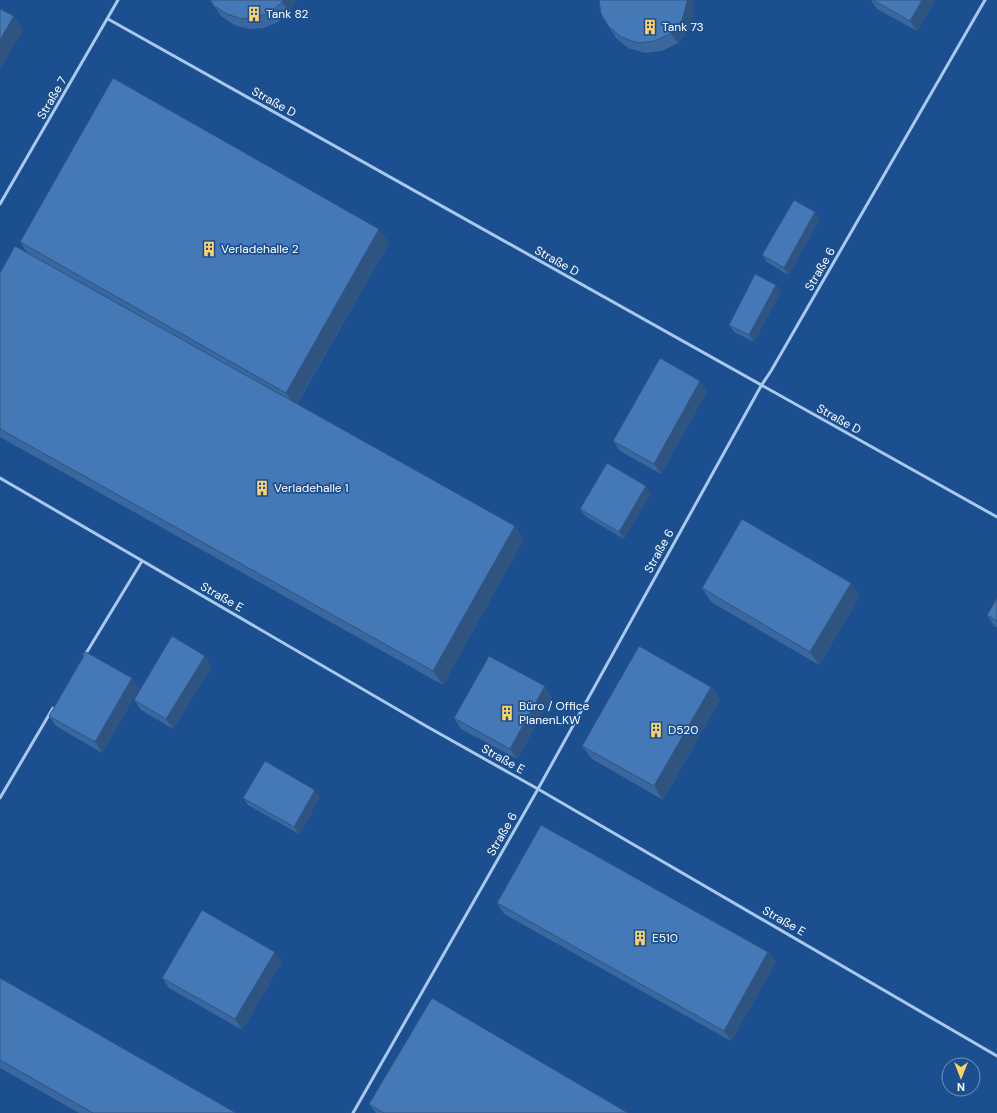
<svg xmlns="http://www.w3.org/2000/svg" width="997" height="1113" viewBox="0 0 997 1113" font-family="'DM Sans',sans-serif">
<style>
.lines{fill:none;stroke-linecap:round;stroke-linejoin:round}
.service{stroke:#a9c9ee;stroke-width:3}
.wall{fill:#3a679d}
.shaded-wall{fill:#305480}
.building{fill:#4478b7;stroke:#305480}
.labels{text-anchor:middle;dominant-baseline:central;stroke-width:3.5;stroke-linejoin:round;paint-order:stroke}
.poi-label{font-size:12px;fill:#fff;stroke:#1b4f8f;text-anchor:start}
.street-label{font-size:12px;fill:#fff;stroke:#1b4f8f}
</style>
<rect width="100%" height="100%" fill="#1b4f8f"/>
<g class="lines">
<!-- service -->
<g class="service">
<path d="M 108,19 L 997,517"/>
<path d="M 0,204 L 118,0"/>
<path d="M 0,478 L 426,726 L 538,789 L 997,1056"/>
<path d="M 85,655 L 142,561"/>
<path d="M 0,798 L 53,708"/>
<path d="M 353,1113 L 538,789 L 761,386 L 771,371 L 985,0"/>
</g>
</g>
<!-- wall -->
<g class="wall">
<path d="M 210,0 L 297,0 L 289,12 L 278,22 L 264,28 L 249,29 L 234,25 L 221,16 Z"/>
<path d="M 871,0 L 935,0 L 917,31 L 877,9 Z"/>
<path d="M 694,12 L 689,30 L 678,43 L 662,51 L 645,53 L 628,48 L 616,38 L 609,27 Z"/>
<path d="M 815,212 L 820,219 L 788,275 L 767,262 L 762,255 Z"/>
<path d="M 20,242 L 389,243 L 297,404 L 515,526 L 524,539 L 443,685 L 0,437 L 0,273 L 28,254 Z"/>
<path d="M 776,285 L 781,292 L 754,342 L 734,332 L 729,325 Z"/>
<path d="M 707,391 L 661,474 L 620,451 L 613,441 Z"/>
<path d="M 651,493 L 624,539 L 585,516 L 580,509 Z"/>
<path d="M 851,583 L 860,596 L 819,665 L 711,602 L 702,588 Z"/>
<path d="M 997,598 L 997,627 L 994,626 L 987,615 Z"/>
<path d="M 212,666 L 173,729 L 141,710 L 134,700 Z"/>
<path d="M 711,687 L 720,700 L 663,800 L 592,759 L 582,746 Z"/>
<path d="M 139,688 L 102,753 L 56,726 L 49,716 Z"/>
<path d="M 552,697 L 517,759 L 461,729 L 454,718 Z"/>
<path d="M 320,797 L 299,834 L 248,805 L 243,798 Z"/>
<path d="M 497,903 L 768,952 L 776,962 L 731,1041 L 504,914 Z"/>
<path d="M 282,962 L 242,1030 L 169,988 L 162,978 Z"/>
<path d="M 0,978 L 236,1113 L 79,1113 L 0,1068 Z"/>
<path d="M 369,1104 L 628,1113 L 376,1113 Z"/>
</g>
<!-- shaded-wall -->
<g class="shaded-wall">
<path d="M 283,0 L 297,0 L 289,12 L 282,2 Z"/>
<path d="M 687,0 L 693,0 L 694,12 L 689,30 L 678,43 L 671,33 Z"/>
<path d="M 922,0 L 935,0 L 917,31 L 910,21 Z"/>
<path d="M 14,16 L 23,30 L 0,70 L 0,40 Z"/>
<path d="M 815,212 L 820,219 L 788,275 L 784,268 Z"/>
<path d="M 379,229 L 389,243 L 295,406 L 286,393 Z"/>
<path d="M 776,285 L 781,292 L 754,342 L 749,335 Z"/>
<path d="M 700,381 L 707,391 L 661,474 L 654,464 Z"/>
<path d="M 646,486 L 651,493 L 624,539 L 619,532 Z"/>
<path d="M 515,526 L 524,539 L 443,685 L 433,671 Z"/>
<path d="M 851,583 L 860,596 L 819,665 L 810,652 Z"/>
<path d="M 205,656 L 212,666 L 173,729 L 166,719 Z"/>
<path d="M 132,678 L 139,688 L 102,753 L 95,742 Z"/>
<path d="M 545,686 L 552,697 L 517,759 L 510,749 Z"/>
<path d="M 711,687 L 720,700 L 663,800 L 654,786 Z"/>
<path d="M 315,790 L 320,797 L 299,834 L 294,827 Z"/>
<path d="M 275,952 L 282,962 L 242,1030 L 235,1019 Z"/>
<path d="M 768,952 L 776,962 L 731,1041 L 724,1031 Z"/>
</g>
<!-- building -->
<g class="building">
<path d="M 210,0 L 283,0 L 282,2 L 271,12 L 257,17 L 242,19 L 227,14 L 214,6 Z"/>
<path d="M 599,0 L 687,0 L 687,2 L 682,20 L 671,33 L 655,41 L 638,43 L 621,37 L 609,27 L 601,14 Z"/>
<path d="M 873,0 L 922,0 L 910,21 Z"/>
<path d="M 0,9 L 14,16 L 0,40 Z"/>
<path d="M 113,78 L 379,229 L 286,393 L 20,242 Z"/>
<path d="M 794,200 L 815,212 L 784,268 L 762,255 Z"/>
<path d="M 15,246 L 515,526 L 433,671 L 0,429 L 0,273 Z"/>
<path d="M 755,274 L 776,285 L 749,335 L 729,325 Z"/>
<path d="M 660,358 L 700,381 L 654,464 L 613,441 Z"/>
<path d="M 607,463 L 646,486 L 619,532 L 580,509 Z"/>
<path d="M 742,519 L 851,583 L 810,652 L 702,588 Z"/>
<path d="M 997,598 L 997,621 L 987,615 Z"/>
<path d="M 172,636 L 205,656 L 166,719 L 134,700 Z"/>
<path d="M 639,646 L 711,687 L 654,786 L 582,746 Z"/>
<path d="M 86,652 L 132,678 L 95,742 L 49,716 Z"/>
<path d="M 489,656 L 545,686 L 510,749 L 454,718 Z"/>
<path d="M 265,761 L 315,790 L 294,827 L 243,798 Z"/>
<path d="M 541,825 L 768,952 L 724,1031 L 497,903 Z"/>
<path d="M 202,910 L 275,952 L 235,1019 L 162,978 Z"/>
<path d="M 0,978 L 236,1113 L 93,1113 L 0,1060 Z"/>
<path d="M 432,998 L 628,1113 L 384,1113 L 369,1104 Z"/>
</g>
<!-- icons -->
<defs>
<g id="building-bare" transform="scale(1.2)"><path d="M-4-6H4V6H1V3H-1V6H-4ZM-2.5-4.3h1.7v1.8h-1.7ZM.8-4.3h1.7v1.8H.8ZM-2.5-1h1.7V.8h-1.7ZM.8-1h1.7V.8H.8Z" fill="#ffd166" stroke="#1b4f8f" stroke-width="2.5" paint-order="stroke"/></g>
</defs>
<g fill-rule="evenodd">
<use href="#building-bare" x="254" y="14"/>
<use href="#building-bare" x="650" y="27"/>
<use href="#building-bare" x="209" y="249"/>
<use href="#building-bare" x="262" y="488"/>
<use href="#building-bare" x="507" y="713"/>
<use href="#building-bare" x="656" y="730"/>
<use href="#building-bare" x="640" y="938"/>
</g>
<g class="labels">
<!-- poi labels -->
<g class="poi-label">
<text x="266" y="14">Tank 82</text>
<text x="662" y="27">Tank 73</text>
<text x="221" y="249">Verladehalle 2</text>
<text x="274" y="488">Verladehalle 1</text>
<text x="519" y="706">Büro / Office<tspan x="519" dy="14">PlanenLKW</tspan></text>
<text x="668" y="730">D520</text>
<text x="652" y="938">E510</text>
</g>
<!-- street labels -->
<g class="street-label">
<text transform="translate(52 98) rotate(-60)">Straße 7</text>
<text transform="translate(274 102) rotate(29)">Straße D</text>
<text transform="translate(557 261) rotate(29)">Straße D</text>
<text transform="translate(820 269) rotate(-60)">Straße 6</text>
<text transform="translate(839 419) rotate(29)">Straße D</text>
<text transform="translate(659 551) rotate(-61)">Straße 6</text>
<text transform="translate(222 597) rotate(30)">Straße E</text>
<text transform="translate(503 759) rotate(29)">Straße E</text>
<text transform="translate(502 834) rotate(-60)">Straße 6</text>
<text transform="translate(784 921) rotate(30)">Straße E</text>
</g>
</g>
<!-- north arrow -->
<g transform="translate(961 1077) rotate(180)"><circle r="19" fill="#1b4f8f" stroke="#7695bc"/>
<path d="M0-3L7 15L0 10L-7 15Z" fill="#ffd166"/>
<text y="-6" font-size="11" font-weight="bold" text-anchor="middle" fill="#ffffff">N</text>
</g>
</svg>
